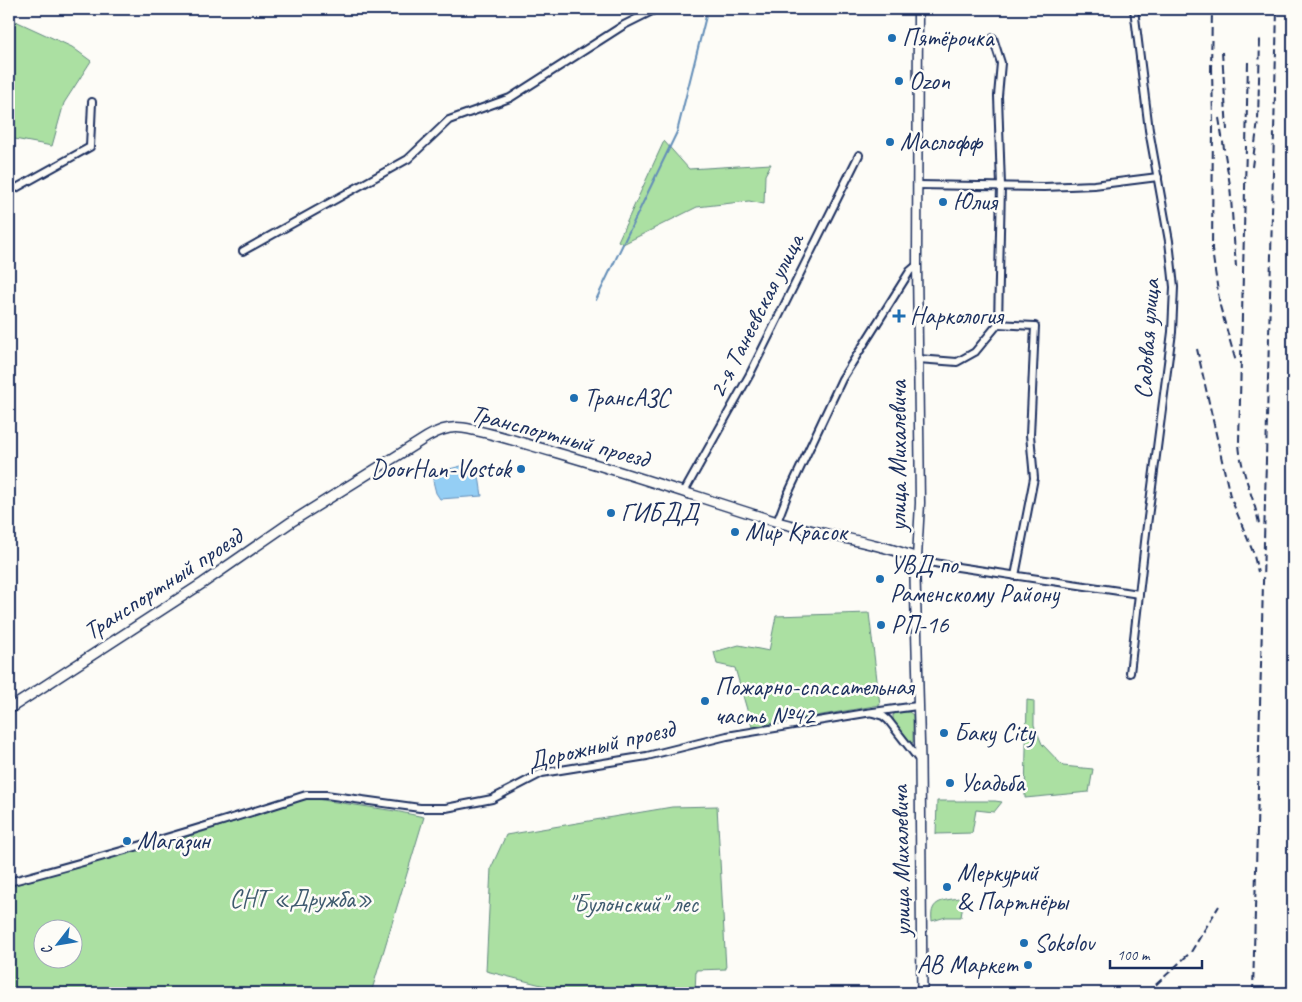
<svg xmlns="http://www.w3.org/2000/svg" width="1302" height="1002" viewBox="0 0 1302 1002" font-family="Caveat,sans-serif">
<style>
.green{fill:#abe0a2;stroke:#638880;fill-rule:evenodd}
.water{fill:#94cef4;stroke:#648eb8}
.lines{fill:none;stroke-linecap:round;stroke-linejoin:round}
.stream{stroke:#648eb8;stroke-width:2}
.minor-casing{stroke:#1b2f5e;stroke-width:10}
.tertiary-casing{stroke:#1b2f5e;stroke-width:11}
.secondary-casing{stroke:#1b2f5e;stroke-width:12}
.minor{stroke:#fdfcf7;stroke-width:6}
.tertiary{stroke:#fdfcf7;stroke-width:8}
.secondary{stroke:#fdfcf7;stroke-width:9}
.rail{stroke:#1b2f5e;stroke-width:2;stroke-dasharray:8 4;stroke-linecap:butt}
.poi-dot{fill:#1f6fb2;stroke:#fdfcf7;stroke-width:2}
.labels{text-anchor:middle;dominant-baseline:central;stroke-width:5;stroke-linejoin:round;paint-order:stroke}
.poi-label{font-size:25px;fill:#1b2f5e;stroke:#fdfcf7;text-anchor:start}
.street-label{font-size:25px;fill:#1b2f5e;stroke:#fdfcf7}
.park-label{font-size:25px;fill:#3f5b6f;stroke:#fdfcf7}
</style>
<rect width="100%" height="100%" fill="#fdfcf7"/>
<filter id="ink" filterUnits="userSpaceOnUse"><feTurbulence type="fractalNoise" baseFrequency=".02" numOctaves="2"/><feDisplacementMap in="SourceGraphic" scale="10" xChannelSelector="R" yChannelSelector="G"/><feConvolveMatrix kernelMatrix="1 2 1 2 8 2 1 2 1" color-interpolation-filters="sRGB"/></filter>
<g filter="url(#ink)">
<!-- green -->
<g class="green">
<path d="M 9,18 L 72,47 L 91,61 L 64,103 L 52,146 L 9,138 Z"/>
<path d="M 664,141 L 689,169 L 771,164 L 765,175 L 764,204 L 749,201 L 697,207 L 623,244 L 618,241 Z"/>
<path d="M 869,613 L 880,705 L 752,727 L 735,668 L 717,664 L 714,652 L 739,645 L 769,651 L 776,616 Z"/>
<path d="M 1027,700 L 1034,701 L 1034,725 L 1042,744 L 1063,766 L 1093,769 L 1089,792 L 1025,798 Z"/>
<path d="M 897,712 L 909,712 L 913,715 L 913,742 L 911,744 L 893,721 L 893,715 Z"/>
<path d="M 309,798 L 395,811 L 424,817 L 371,993 L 9,993 L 9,886 L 190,836 ZM 42,930 L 72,930 L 72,960 L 42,960 Z"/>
<path d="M 937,801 L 995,801 L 1002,802 L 994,812 L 976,810 L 972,833 L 936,834 Z"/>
<path d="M 717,806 L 726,969 L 696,970 L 695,993 L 558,993 L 549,987 L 486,971 L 491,868 L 506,835 L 672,807 Z"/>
<path d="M 964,897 L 961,917 L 946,917 L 932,921 C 929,898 946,901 964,897 Z"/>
</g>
<!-- water -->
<path class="water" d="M 461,466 L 478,469 L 482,496 L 440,499 L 436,493 L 433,481 L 438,472 Z"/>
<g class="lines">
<!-- stream -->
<path class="stream" d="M 596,300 L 677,132 L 706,16"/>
<!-- minor casing -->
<g class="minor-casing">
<g id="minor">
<path d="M 917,185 L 1044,187 L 1094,185 L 1158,177"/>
<path d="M 9,192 L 90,147 L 92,102"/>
<path d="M 243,251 L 408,159 L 449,120 L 510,98 L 624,25 L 654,10 L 666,9"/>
<path d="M 998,324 L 1035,326 L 1030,435 L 1034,478 L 1015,576"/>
<path d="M 918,359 L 957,362 L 975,352 L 998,324 L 1001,186 L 998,96 L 1001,63 L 993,38"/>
<path d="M 684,492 L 750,374 L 859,155"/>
<path d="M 777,522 L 787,496 L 842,379 L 910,271 L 917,265"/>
<path d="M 917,558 L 924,561 L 951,566 L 1139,594"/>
<path d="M 1130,673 L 1146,533 L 1172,332 L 1174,287 L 1169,241 L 1149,130 L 1134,9"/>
<path d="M 873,713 L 883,716 L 888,720 L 920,761"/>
<path d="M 9,882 C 109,856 208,826 306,795 L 326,795 L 420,808 L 446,808 L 492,799 L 542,773 L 647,756 L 727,736 L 866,713 L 917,706"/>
</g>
</g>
<!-- tertiary casing -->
<g class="tertiary-casing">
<path id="tertiary" d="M 917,558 L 920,503 L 917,265 L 918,9"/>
</g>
<!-- secondary casing -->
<g class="secondary-casing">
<path id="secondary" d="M 9,709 L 203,583 L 291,522 L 427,437 C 437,431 451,426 463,428 C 494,433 524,444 554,452 C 627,473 698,497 771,520 C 819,535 870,540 917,558 L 915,577 L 920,761 L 922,993"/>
</g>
<!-- minor -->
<use href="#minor" class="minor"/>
<!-- tertiary -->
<use href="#tertiary" class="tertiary"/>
<!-- secondary -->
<use href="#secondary" class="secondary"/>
<!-- rail -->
<g class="rail">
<path d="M 1222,52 L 1227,130"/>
<path d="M 1248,62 L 1239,442 C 1240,471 1254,496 1259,524"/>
<path d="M 1212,66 L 1213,124 L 1212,250 L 1220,306 L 1236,362"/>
<path d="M 1211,72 L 1212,9"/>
<path d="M 1219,118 L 1230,185 L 1236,267"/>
<path d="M 1252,167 L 1258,121 L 1260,39"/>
<path d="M 1197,349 L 1230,496 L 1253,552 L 1258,572"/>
<path d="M 1147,993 L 1191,952 L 1219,906"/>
<path d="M 1253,993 L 1277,9"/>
</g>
</g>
</g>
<!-- markers -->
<g class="poi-dot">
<circle cx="892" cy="38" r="5"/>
<circle cx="899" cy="81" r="5"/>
<circle cx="890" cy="142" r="5"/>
<circle cx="943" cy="202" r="5"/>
<path d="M896.5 308.5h5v5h5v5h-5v5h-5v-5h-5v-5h5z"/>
<circle cx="574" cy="398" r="5"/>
<circle cx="521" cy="469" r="5"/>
<circle cx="611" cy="513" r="5"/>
<circle cx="735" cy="532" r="5"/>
<circle cx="880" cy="579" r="5"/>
<circle cx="881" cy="625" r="5"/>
<circle cx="705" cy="701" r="5"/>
<circle cx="944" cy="733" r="5"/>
<circle cx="950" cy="783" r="5"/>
<circle cx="127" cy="841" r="5"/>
<circle cx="947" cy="887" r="5"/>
<circle cx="1024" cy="943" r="5"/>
<circle cx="1028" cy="965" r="5"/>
</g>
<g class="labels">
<!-- poi labels -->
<g class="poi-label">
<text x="902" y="38">Пятёрочка</text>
<text x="909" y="81">Ozon</text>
<text x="900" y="142">Маслофф</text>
<text x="953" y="202">Юлия</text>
<text x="910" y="316">Наркология</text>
<text x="584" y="398">ТрансАЗС</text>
<text x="511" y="469" text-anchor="end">DoorHan-Vostok</text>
<text x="621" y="513">ГИБДД</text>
<text x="745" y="532">Мир Красок</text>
<text x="890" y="565">УВД по<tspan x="890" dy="29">Раменскому Району</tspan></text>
<text x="891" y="625">РП-16</text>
<text x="715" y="687">Пожарно-спасательная<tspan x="715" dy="29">часть №42</tspan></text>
<text x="954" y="733">Баку City</text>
<text x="960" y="783">Усадьба</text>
<text x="137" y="841">Магазин</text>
<text x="957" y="873">Меркурий<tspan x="957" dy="29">&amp; Партнёры</tspan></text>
<text x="1034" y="943">Sokolov</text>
<text x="1018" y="965" text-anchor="end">АВ Маркет</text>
</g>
<!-- street labels -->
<g class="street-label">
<text transform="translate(756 316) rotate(-63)">2-я Танеевская улица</text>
<text transform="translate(1147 339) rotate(-86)">Садовая улица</text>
<text transform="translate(560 436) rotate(15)">Транспортный проезд</text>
<text transform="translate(898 456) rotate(-90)">улица Михалевича</text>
<text transform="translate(163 584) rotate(-33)">Транспортный проезд</text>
<text transform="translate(601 745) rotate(-13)">Дорожный проезд</text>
<text transform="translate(901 861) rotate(-91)">улица Михалевича</text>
</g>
<!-- park labels -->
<g class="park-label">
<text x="301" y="899">СНТ «Дружба»</text>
<text x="633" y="904">"Булонский" лес</text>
</g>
</g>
<!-- margin -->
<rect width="1302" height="1002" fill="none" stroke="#fdfcf7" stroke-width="30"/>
<rect x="15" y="15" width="1272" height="972" fill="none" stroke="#1b2f5e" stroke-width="2" filter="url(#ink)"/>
<!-- north arrow -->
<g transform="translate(58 944) rotate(239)"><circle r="24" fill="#fdfcf7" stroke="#a3aaba"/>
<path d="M0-4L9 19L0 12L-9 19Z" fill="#1f6fb2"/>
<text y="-8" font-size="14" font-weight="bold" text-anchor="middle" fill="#1b2f5e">С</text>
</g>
<!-- scale -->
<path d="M1110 960v8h92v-8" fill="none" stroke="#1b2f5e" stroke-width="2.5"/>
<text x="1117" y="960" font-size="15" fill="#1b2f5e" stroke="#fdfcf7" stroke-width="4" paint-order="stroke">100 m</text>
</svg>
